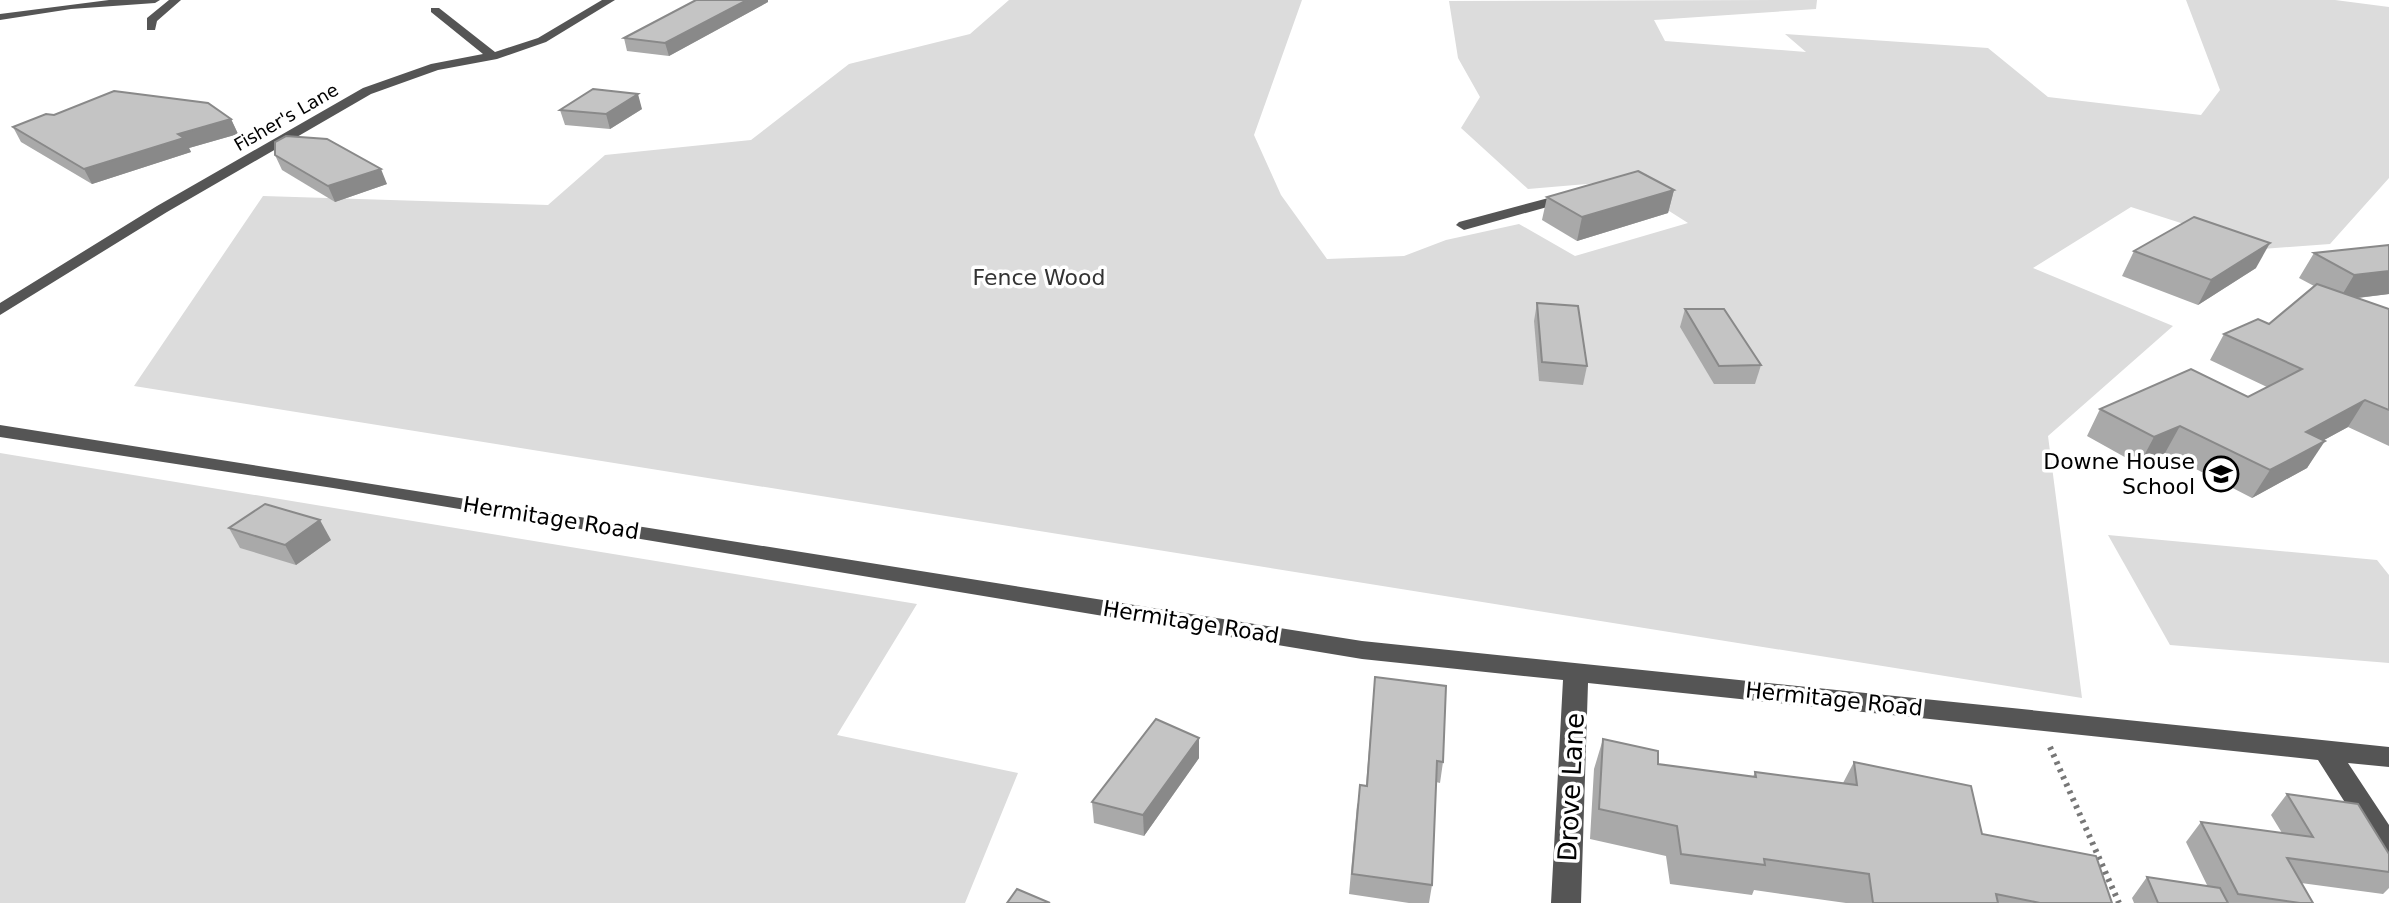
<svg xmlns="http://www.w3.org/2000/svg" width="2389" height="903" viewBox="0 0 2389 903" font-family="'DejaVu Sans',sans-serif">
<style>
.green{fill:#dcdcdc}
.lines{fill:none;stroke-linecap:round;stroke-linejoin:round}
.path{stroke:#777;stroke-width:6;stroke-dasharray:3 5;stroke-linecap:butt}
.minor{fill:#555;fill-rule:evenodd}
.wall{fill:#a9a9a9}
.shaded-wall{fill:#898989}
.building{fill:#c4c4c4;stroke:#898989;stroke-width:2}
.labels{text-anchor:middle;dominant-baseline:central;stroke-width:7;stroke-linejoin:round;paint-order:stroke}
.far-street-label{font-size:18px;fill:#000;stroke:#fff}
.park-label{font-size:22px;fill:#333;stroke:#fff}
.poi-label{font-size:22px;fill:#000;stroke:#fff;text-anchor:end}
.street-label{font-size:22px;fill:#000;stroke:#fff}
.near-street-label{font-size:26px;fill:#000;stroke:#fff}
</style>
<rect width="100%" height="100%" fill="#fff"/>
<!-- green -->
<g class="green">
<path d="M 1009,0 L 1302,0 L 1254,135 L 1281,195 L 1327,259 L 1404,256 L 1446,240 L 1519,224 L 1575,256 L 1688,223 L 1622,181 L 1528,189 L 1461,128 L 1480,97 L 1458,58 L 1449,1 L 1817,0 L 1816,9 L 1654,20 L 1665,41 L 1806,52 L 1785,34 L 1988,48 L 2048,97 L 2201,115 L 2220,90 L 2186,0 L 2335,0 L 2389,7 L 2389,178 L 2330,244 L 2262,249 L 2131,207 L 2033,268 L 2173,326 L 2048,436 L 2082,698 L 134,386 L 263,196 L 548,205 L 605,155 L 751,140 L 849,64 L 970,34 Z"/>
<path d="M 0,453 L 917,604 L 837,735 L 1018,773 L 965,903 L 0,903 Z"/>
<path d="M 2108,535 L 2377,560 L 2389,575 L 2389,663 L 2170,645 Z"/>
</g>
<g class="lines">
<!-- path -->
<path class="path" d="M 2050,747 L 2119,903"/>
<!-- minor -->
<g class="minor">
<path d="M 109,0 L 160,0 L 155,3 L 71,9 L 0,20 L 0,14 Z"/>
<path d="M 169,0 L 181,0 L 157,21 L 155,30 L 147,30 L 147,18 Z"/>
<path d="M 602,0 L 615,0 L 546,42 L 497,59 L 438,70 L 371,94 L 167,212 L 0,315 L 0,303 L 157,206 L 363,88 L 431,64 L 483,54 L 431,12 L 431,8 L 439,8 L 495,52 L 538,38 Z"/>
<path d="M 1571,192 L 1576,193 L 1576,199 L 1464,230 L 1456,225 L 1459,222 Z"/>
<path d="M 0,425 L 1362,641 L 2389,747 L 2389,767 L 2348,763 L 2389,825 L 2389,860 L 2379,856 L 2318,760 L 1588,683 L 1581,903 L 1551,903 L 1563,680 L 1362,659 L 333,488 L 0,437 Z"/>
</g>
</g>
<!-- wall -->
<g class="wall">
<path d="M 768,2 L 669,56 L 627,51 L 624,38 Z"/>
<path d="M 642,109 L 610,129 L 565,125 L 560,110 Z"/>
<path d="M 54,115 L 231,119 L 238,134 L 189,148 L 191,152 L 92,184 L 21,142 L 13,127 Z"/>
<path d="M 275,155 L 387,184 L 335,202 L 282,170 Z"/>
<path d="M 1674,190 L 1668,213 L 1577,241 L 1542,220 L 1547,197 Z"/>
<path d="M 2389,245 L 2389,294 L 2358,298 L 2389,309 L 2389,446 L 2348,427 L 2324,440 L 2307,468 L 2252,498 L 2165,453 L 2139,465 L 2087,436 L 2100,409 L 2248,397 L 2267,387 L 2210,360 L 2224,334 L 2269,324 L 2314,286 L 2299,278 L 2314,253 Z"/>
<path d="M 2134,251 L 2256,268 L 2198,305 L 2122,276 Z"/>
<path d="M 1537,303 L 1587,366 L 1583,385 L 1539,381 L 1534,321 Z"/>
<path d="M 1685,309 L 1761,365 L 1755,384 L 1714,384 L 1680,327 Z"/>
<path d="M 229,528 L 331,540 L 296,565 L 240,548 Z"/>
<path d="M 1375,677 L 1443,762 L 1440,783 L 1436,782 L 1432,885 L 1429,903 L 1409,903 L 1349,894 L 1357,805 L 1366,785 Z"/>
<path d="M 1199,738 L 1199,758 L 1144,836 L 1094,823 L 1092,802 Z"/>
<path d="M 1603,739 L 1658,764 L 1753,777 L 1755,772 L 1843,783 L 1854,762 L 1982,834 L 2112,903 L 1846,903 L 1754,890 L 1752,895 L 1670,884 L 1666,856 L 1590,839 L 1594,769 Z"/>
<path d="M 2287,794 L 2389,854 L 2389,888 L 2383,894 L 2301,883 L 2313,903 L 2134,903 L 2132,898 L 2147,877 L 2208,887 L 2186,842 L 2201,822 L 2282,833 L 2271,815 Z"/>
</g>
<!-- shaded-wall -->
<g class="shaded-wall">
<path d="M 747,0 L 768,0 L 768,2 L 669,56 L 665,43 Z"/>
<path d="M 638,94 L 642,109 L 610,129 L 606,114 Z"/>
<path d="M 231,119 L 238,134 L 189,148 L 191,152 L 92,184 L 84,169 L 178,134 Z"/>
<path d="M 381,169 L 387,184 L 335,202 L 328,186 Z"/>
<path d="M 1674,190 L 1668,213 L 1577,241 L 1582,217 Z"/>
<path d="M 2270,243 L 2256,268 L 2198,305 L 2211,280 Z"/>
<path d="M 2389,271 L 2389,294 L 2339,300 L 2354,275 Z"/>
<path d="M 2365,400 L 2348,427 L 2289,459 L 2306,432 Z"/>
<path d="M 2180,426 L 2165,453 L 2139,465 L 2154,437 Z"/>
<path d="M 2325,441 L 2307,468 L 2252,498 L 2270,470 Z"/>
<path d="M 320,520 L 331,540 L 296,565 L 285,545 Z"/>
<path d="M 1199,738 L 1199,758 L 1144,836 L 1143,815 Z"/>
</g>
<!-- building -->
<g class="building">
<path d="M 696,0 L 747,0 L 665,43 L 624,38 Z"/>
<path d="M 593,89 L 638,94 L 606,114 L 560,110 Z"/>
<path d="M 114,91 L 208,103 L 231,119 L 178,134 L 184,138 L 84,169 L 13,127 L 46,114 L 54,115 Z"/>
<path d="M 286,136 L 327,139 L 381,169 L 328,186 L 275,155 L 275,142 Z"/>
<path d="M 1638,171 L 1674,190 L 1582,217 L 1547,197 Z"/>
<path d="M 2194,217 L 2270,243 L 2211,280 L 2134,251 Z"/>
<path d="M 2389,245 L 2389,271 L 2354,275 L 2314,253 Z"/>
<path d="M 2317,284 L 2389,309 L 2389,410 L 2365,400 L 2306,432 L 2325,441 L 2270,470 L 2180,426 L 2154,437 L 2100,409 L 2191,369 L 2248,397 L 2302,369 L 2224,334 L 2258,319 L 2269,324 Z"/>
<path d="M 1537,303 L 1578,306 L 1587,366 L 1542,362 Z"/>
<path d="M 1685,309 L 1724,309 L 1761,365 L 1719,366 Z"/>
<path d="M 265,504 L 320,520 L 285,545 L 229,528 Z"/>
<path d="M 1375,677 L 1446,686 L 1443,762 L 1437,761 L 1432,885 L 1352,874 L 1360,785 L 1367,786 Z"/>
<path d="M 1156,719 L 1199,738 L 1143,815 L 1092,802 Z"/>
<path d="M 1603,739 L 1658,751 L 1658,764 L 1756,777 L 1755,772 L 1857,785 L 1854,762 L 1971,786 L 1982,834 L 2096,856 L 2112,903 L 2040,903 L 1996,894 L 1998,903 L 1873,903 L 1869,874 L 1764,859 L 1765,865 L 1681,854 L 1677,826 L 1599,809 Z"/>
<path d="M 2287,794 L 2358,804 L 2389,854 L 2389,872 L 2287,858 L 2313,903 L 2300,903 L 2238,894 L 2201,822 L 2313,837 Z"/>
<path d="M 2147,877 L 2220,888 L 2228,903 L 2158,903 Z"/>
<path d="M 1017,889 L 1050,903 L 1007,903 Z"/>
</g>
<!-- icons -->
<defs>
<g id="school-ring" transform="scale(1.8)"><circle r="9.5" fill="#fff" stroke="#000" stroke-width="1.5"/><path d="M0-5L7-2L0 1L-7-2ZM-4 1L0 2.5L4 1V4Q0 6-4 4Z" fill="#000"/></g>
</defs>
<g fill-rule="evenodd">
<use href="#school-ring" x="2221" y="474"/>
</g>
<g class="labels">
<!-- far-street labels -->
<g class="far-street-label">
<text transform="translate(286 117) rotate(-30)">Fisher's Lane</text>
</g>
<!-- park labels -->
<g class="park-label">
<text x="1039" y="277">Fence Wood</text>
</g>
<!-- poi labels -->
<g class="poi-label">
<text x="2195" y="461">Downe House<tspan x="2195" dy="25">School</tspan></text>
</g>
<!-- street labels -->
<g class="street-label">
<text transform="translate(551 518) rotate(9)">Hermitage Road</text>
<text transform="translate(1191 622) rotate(9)">Hermitage Road</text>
<text transform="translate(1834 699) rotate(6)">Hermitage Road</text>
</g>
<!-- near-street labels -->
<g class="near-street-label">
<text transform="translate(1571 787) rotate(-87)">Drove Lane</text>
</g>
</g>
</svg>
